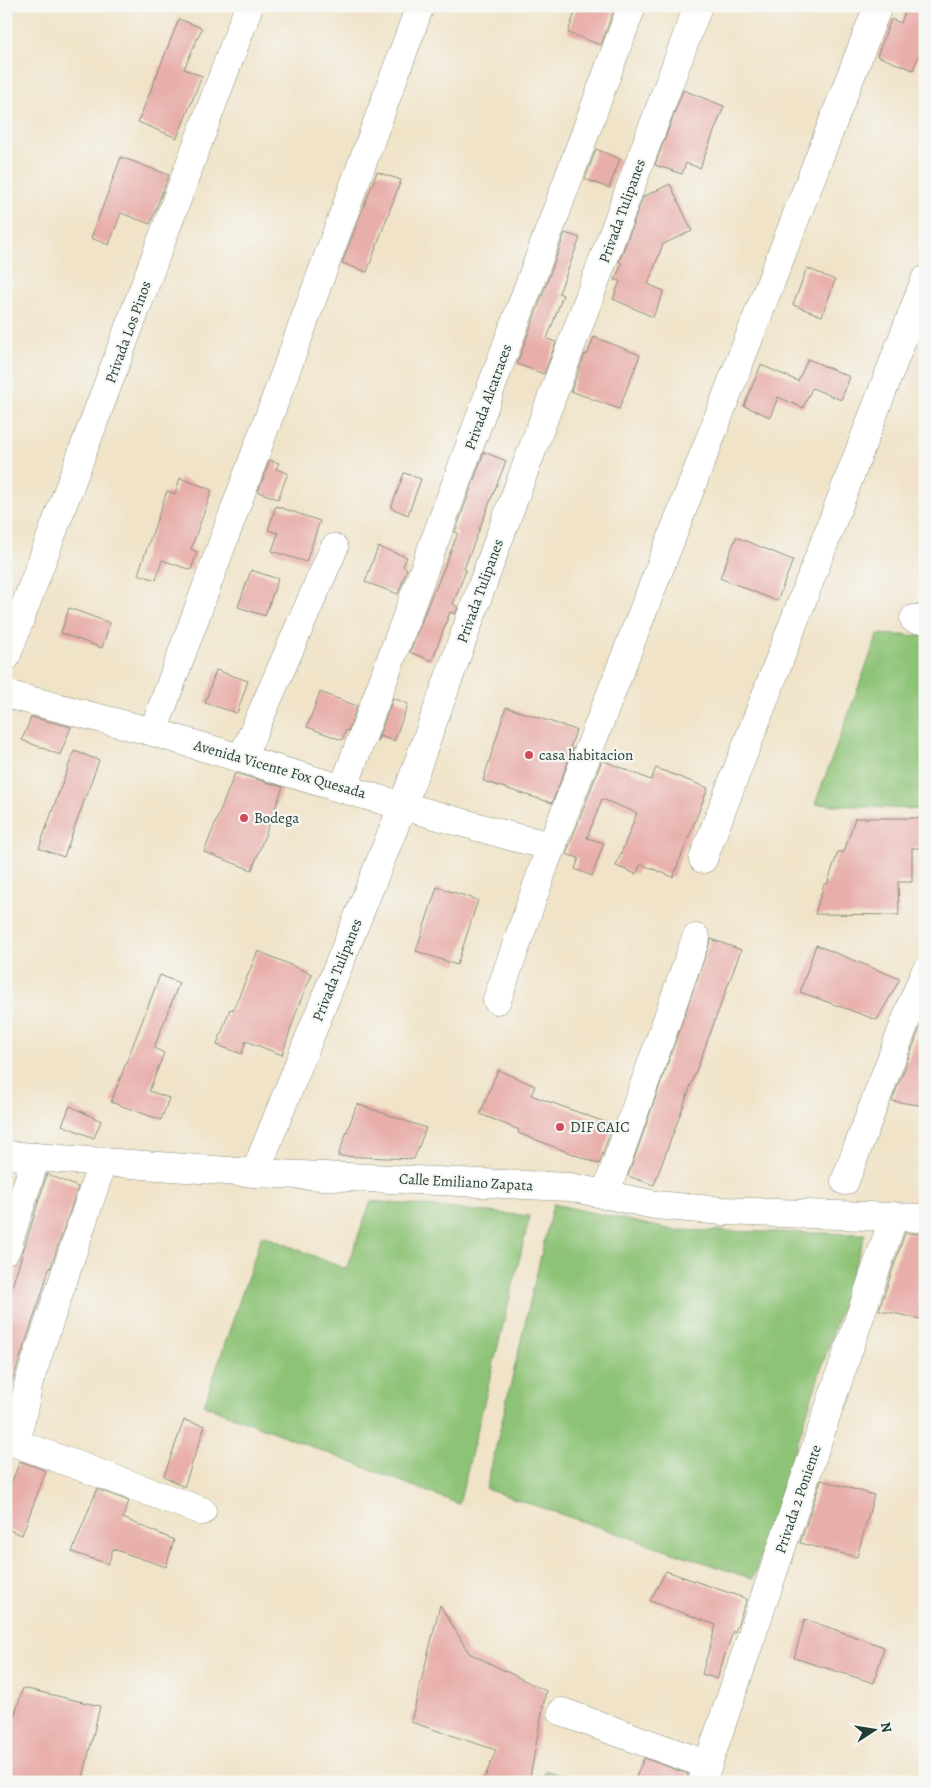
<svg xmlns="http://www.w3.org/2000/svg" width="931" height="1788" viewBox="0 0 931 1788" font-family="Alegreya,serif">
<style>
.green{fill:#8dc376;stroke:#568055}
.building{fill:#e8aeaa}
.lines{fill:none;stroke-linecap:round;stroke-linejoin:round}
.street-casing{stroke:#88907e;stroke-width:29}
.street{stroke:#fff;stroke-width:28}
.poi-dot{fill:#d1495b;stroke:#f6f6f2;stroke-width:2}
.labels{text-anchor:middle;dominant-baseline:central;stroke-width:4.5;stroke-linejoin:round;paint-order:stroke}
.street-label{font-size:15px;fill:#1f3d34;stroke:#f6f6f2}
.poi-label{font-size:15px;fill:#1f3d34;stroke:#f6f6f2;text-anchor:start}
</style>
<rect width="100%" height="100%" fill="#f6f6f2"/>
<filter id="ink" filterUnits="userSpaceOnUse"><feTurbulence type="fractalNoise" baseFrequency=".02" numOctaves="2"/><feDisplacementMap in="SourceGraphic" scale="10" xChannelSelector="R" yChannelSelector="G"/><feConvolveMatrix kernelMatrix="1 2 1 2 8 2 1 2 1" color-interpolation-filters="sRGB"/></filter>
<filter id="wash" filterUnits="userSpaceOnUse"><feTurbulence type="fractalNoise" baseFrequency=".0096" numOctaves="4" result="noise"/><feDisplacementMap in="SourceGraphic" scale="20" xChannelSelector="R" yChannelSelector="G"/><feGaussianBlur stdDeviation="1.12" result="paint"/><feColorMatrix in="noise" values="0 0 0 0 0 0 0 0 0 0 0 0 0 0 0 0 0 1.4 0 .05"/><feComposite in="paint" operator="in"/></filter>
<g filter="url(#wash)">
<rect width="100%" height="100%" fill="#f0e3c8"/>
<!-- green -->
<g class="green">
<path d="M 878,634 L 925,636 L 925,810 L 815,804 Z"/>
<path d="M 371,1201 L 530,1216 L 459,1504 L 204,1405 L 262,1235 L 346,1269 Z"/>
<path d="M 553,1204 L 673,1230 L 865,1234 L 753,1579 L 486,1489 Z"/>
<path d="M 545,1770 L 582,1782 L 541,1782 Z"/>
</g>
<g id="blocks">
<!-- building -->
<g class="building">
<path d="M 577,6 L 615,6 L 601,45 L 568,33 Z"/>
<path d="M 907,6 L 925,6 L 925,41 L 913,70 L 877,56 L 891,19 L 901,23 Z"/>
<path d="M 179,19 L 202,28 L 184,69 L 202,76 L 177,138 L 138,122 Z"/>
<path d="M 683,90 L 724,106 L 700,168 L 686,163 L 682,174 L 655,165 Z"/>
<path d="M 596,149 L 620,159 L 609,188 L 585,179 Z"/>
<path d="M 121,157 L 169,175 L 150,224 L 121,213 L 109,245 L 91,238 Z"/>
<path d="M 377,172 L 401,180 L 367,272 L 342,263 Z"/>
<path d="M 670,184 L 692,231 L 663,244 L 648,284 L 664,291 L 653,317 L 613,299 L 620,281 L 615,280 L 622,263 L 619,262 L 643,197 Z"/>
<path d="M 565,233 L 580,238 L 559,293 L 563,295 L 547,339 L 556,342 L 544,374 L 517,364 Z"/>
<path d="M 807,268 L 835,280 L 822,316 L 793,305 Z"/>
<path d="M 594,337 L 640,355 L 619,409 L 571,391 L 585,354 L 587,355 Z"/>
<path d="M 808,359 L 850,377 L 841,400 L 812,388 L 803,408 L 778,397 L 770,417 L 744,406 L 761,365 L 798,381 Z"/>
<path d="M 484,452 L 506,461 L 470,553 L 464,569 L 466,570 L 453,604 L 458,607 L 455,614 L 450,612 L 432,661 L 410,652 L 434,589 L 435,590 L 458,533 L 455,532 Z"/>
<path d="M 270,460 L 279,463 L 276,469 L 288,473 L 278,499 L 258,492 Z"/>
<path d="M 404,473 L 421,479 L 408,515 L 391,508 Z"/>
<path d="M 180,478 L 212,490 L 191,549 L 197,552 L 191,570 L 162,560 L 156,580 L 138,574 L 167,491 L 175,494 Z"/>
<path d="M 276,506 L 320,521 L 306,562 L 272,551 L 278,533 L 268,530 Z"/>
<path d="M 736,537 L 793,560 L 777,601 L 720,578 Z"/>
<path d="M 378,547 L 407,557 L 403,566 L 407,569 L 398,594 L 365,582 Z"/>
<path d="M 251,570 L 278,579 L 265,616 L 238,607 Z"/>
<path d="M 69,608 L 110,623 L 102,648 L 61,633 Z"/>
<path d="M 216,670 L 248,681 L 237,713 L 205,703 Z"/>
<path d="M 320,692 L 357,706 L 348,731 L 346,730 L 342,740 L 307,727 Z"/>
<path d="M 393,698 L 408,704 L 394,741 L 380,736 L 377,741 Z"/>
<path d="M 506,707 L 576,730 L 570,748 L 573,749 L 552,803 L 483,781 Z"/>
<path d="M 31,717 L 71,727 L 60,755 L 22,740 Z"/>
<path d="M 74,751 L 99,760 L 64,857 L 39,848 Z"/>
<path d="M 602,760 L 651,780 L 656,768 L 708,788 L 673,877 L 641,864 L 636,874 L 616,866 L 637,813 L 602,799 L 587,838 L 604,843 L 592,876 L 575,869 L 579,858 L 566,854 Z"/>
<path d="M 235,773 L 283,787 L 252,870 L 204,852 Z"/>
<path d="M 855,818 L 925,818 L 925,848 L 912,848 L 912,882 L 898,882 L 899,915 L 815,914 L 824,884 L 827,884 L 838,852 L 844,852 Z"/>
<path d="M 437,887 L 478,900 L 457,965 L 416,951 Z"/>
<path d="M 711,939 L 741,950 L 654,1185 L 628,1176 Z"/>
<path d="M 816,945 L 900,979 L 877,1020 L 800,992 Z"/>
<path d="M 258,951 L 312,974 L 299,1004 L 282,1055 L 246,1041 L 242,1054 L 217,1045 L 230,1009 L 233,1010 Z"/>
<path d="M 160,975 L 179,983 L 154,1048 L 164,1053 L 149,1091 L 169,1098 L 161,1120 L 111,1102 Z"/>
<path d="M 923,1020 L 925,1020 L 925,1106 L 892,1101 Z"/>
<path d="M 498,1070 L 535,1086 L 531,1095 L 613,1125 L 599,1164 L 518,1133 L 519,1130 L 480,1114 Z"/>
<path d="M 357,1104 L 426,1128 L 414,1159 L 338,1156 Z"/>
<path d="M 70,1106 L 101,1121 L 94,1138 L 62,1125 Z"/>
<path d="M 47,1174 L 78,1187 L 50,1269 L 49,1269 L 41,1296 L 8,1394 L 6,1394 L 6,1306 Z"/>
<path d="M 905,1233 L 925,1234 L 925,1320 L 879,1310 Z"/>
<path d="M 184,1420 L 205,1426 L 184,1487 L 164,1476 Z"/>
<path d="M 20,1461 L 46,1471 L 22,1535 L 6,1529 L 6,1496 Z"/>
<path d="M 821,1480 L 874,1495 L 857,1557 L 800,1543 Z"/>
<path d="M 97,1489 L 129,1501 L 123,1518 L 174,1540 L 166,1567 L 113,1549 L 108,1564 L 72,1552 Z"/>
<path d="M 666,1571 L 747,1599 L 735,1632 L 733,1631 L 717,1679 L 702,1674 L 716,1625 L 650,1601 Z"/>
<path d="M 440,1605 L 469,1653 L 546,1691 L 529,1782 L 483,1782 L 496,1750 L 411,1722 Z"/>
<path d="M 805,1619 L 884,1647 L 874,1683 L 794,1658 Z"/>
<path d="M 23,1688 L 100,1706 L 82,1782 L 6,1782 L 6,1743 Z"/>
<path d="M 644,1758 L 688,1774 L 687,1782 L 634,1782 Z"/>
</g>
</g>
</g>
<g filter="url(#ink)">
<use href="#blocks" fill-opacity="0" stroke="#88907e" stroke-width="1"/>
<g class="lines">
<!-- street casing -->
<g class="street-casing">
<g id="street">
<path d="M 914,619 L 925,619"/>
<path d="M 6,657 L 249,6"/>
<path d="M 6,694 L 153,732 L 343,789 L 517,838 L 553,846"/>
<path d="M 153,732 L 420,6"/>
<path d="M 242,758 L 334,548"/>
<path d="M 343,789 L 632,6"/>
<path d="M 703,859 L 925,280"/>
<path d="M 925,972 L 912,1004 L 925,1004"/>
<path d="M 497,1000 L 545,863 L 878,6"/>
<path d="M 6,1155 L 255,1173 L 570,1187 L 655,1205 L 723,1211 L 925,1218"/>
<path d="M 103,1161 L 29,1382 L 16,1443 L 202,1511"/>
<path d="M 255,1173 L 403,805 L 497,544 L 698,6"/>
<path d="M 845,1181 L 912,1004"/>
<path d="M 605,1195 L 696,938"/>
<path d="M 6,1250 L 36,1157"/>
<path d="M 562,1712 L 708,1765"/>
<path d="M 702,1782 L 894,1216"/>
</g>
</g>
<!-- street -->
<use href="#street" class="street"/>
</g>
</g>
<!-- markers -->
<g class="poi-dot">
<circle cx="529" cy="755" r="5"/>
<circle cx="244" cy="818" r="5"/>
<circle cx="560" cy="1127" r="5"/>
</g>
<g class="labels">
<!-- street labels -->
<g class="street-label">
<text transform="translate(622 211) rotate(-70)">Privada Tulipanes</text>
<text transform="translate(128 332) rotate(-70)">Privada Los Pinos</text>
<text transform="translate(488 397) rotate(-70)">Privada Alcatraces</text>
<text transform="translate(480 591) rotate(-70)">Privada Tulipanes</text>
<text transform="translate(280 769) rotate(16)">Avenida Vicente Fox Quesada</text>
<text transform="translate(337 970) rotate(-68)">Privada Tulipanes</text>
<text transform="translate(466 1182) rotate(3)">Calle Emiliano Zapata</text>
<text transform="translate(798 1499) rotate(-71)">Privada 2 Poniente</text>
</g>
<!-- poi labels -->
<g class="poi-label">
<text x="539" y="755">casa habitacion</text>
<text x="254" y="818">Bodega</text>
<text x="570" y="1127">DIF CAIC</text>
</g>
</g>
<!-- margin -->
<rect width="931" height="1788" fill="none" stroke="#f6f6f2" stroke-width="25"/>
<!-- north arrow -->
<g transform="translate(874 1730) rotate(78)" stroke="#f6f6f2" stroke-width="4" paint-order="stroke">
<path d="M0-4L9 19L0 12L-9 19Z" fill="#1f3d34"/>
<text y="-8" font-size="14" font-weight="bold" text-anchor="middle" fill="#1f3d34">N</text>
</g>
</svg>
